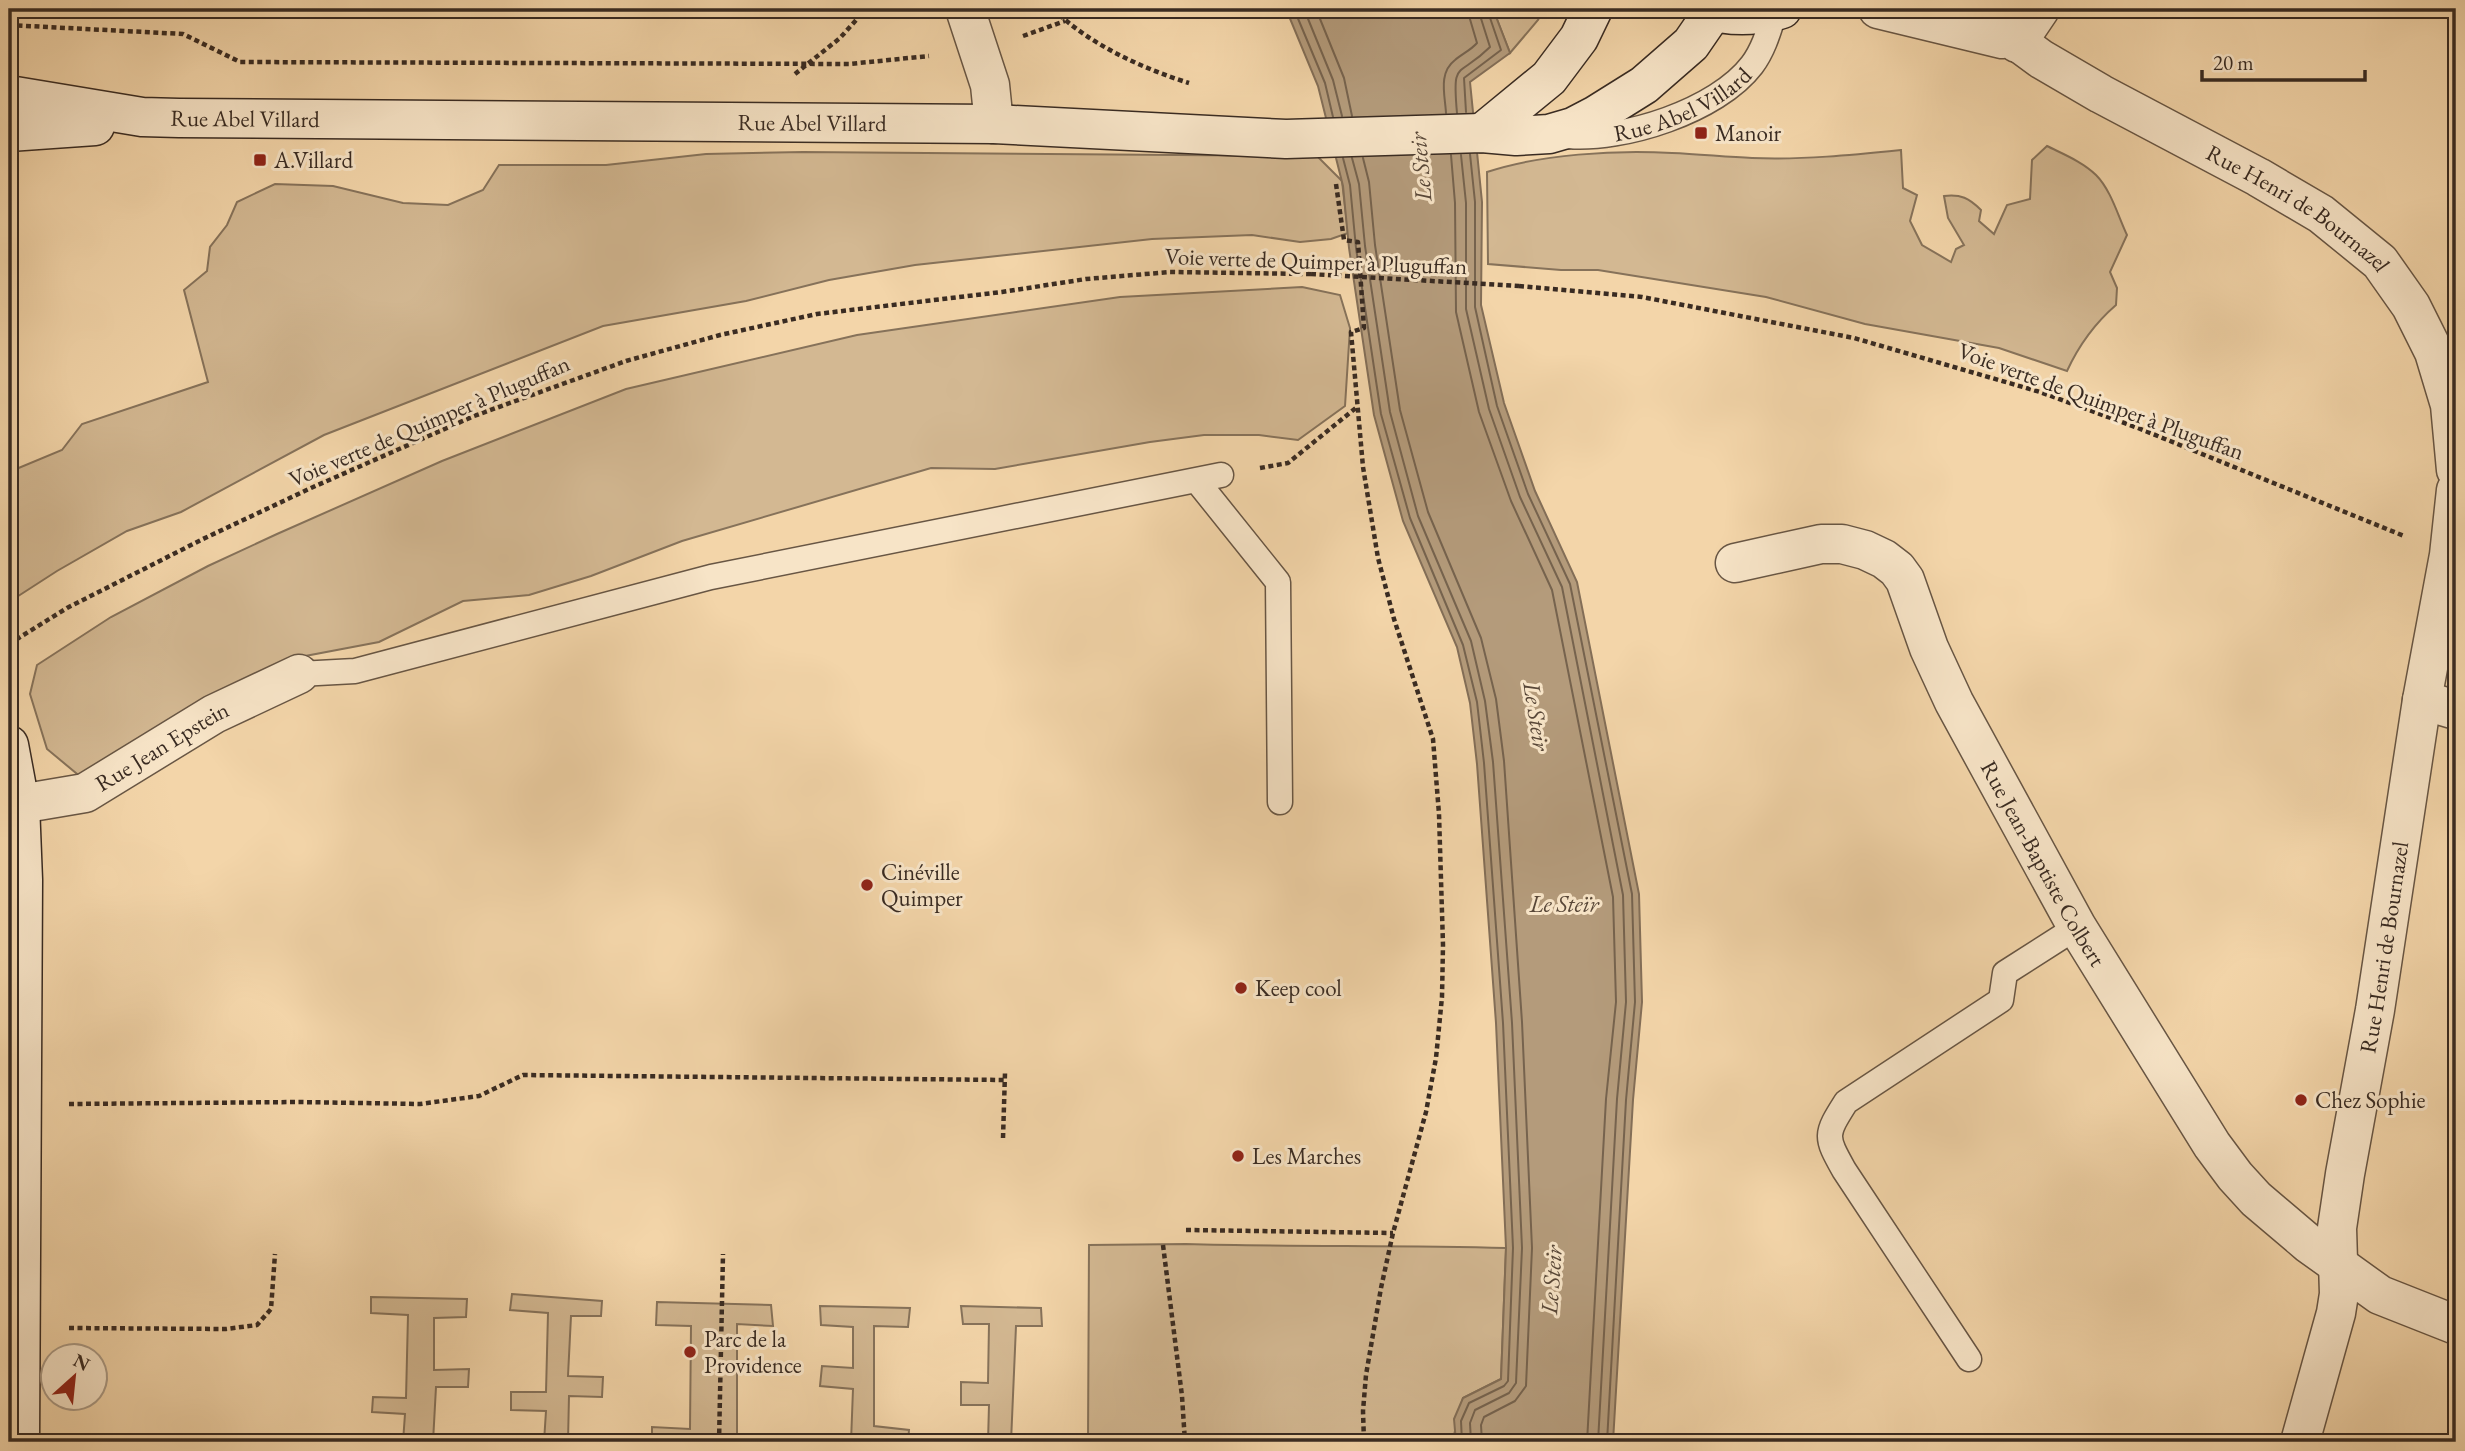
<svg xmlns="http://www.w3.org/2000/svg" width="2465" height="1451" viewBox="0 0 2465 1451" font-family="'EB Garamond',serif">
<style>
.green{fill:#d3b892;stroke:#86725a;stroke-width:2}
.water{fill:#b49b7b;stroke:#836e57;stroke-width:2}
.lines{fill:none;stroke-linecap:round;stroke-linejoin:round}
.shore{stroke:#76634e;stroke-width:2}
.lane-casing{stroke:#685644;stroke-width:27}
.street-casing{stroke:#685644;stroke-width:41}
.secondary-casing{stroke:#392b22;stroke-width:41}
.path{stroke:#392b22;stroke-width:4.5;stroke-dasharray:5 3.5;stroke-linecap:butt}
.lane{stroke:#f7e4c7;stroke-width:24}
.street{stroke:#f7e4c7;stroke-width:38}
.secondary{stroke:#f7e4c7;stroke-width:38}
.path-bridge{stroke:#392b22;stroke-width:4.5;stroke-dasharray:5 3.5;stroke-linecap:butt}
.poi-dot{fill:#8f2418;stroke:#f7e4c7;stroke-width:2.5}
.labels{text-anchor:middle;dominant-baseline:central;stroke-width:6;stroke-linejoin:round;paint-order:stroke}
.street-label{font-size:23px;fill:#392b22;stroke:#f7e4c7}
.poi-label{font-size:23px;fill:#392b22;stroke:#f7e4c7;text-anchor:start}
.water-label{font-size:24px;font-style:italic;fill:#584738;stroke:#f7e4c7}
</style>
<rect width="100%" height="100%" fill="#f3d5a9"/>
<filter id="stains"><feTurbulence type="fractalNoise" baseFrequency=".00286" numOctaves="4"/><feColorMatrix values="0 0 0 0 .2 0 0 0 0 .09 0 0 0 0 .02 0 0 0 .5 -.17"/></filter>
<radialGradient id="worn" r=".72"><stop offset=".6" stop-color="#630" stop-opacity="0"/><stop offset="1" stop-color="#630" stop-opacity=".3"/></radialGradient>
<!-- green -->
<g class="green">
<path d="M 1493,9 L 1544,9 L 1538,20 L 1510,53 Z"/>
<path d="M 2047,146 C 2063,154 2083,162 2096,175 C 2111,190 2118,216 2127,235 L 2110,272 L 2117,288 L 2116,305 C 2094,324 2079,345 2067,371 L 1999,348 L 1865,324 L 1766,297 L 1598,270 L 1561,270 L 1488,264 L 1487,172 C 1542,154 1614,150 1672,153 C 1699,154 1726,157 1752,158 C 1802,160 1852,155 1901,150 L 1903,188 L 1917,195 L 1910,221 L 1922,245 L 1951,262 L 1956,249 L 1964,245 L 1948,218 L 1944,196 C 1961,194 1969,198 1981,210 L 1979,221 L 1994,234 L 2007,205 L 2030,199 L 2032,160 Z"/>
<path d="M 803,152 L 1317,156 L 1342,181 L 1348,233 L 1331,239 L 1300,242 L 1252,235 L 1152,239 L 915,265 L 829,280 L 746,301 L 603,326 L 324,435 L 181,512 L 127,531 L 57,571 L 9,602 L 9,472 L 62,450 L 82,424 L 208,382 L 184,290 L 207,271 L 210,247 L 227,225 L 237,202 L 275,184 L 333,186 L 403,203 L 448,205 L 483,190 L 499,165 L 606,165 L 706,154 Z"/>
<path d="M 1302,287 L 1340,295 L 1350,328 L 1345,406 L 1298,440 L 1259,435 L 1204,435 L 1150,442 L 995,469 L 931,468 L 682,541 L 591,576 L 529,595 L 463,601 L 379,642 L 300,657 L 82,778 L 47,749 L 30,694 L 37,665 L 111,617 L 208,566 L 277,534 L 442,461 L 626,389 L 857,335 L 1120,297 Z"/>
<path d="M 1186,1244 C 1292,1247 1399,1245 1506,1248 L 1501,1379 L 1463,1398 L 1454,1435 L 1456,1442 L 1088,1442 L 1089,1245 Z"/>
<path d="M 512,1294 L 602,1301 L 601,1316 L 571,1316 L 568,1376 L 603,1377 L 602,1397 L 569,1396 L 568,1442 L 544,1442 L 546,1411 L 511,1410 L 511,1392 L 546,1392 L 548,1313 L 510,1310 Z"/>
<path d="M 371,1297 L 467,1299 L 466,1317 L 434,1318 L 434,1370 L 469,1369 L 468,1387 L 436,1387 L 433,1442 L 403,1442 L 405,1414 L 372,1412 L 373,1397 L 406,1398 L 408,1315 L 371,1313 Z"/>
<path d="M 657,1302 L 771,1305 L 773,1326 L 737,1324 L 737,1442 L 652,1442 L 652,1427 L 690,1429 L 691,1326 L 656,1325 Z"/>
<path d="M 820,1306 L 910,1308 L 908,1327 L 874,1326 L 874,1426 L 909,1430 L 908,1442 L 851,1442 L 853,1389 L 820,1386 L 822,1366 L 853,1368 L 853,1327 L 821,1325 Z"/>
<path d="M 961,1306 L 1041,1308 L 1042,1326 L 1016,1326 L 1011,1442 L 988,1442 L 989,1405 L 961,1405 L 961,1382 L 988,1383 L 989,1324 L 963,1324 Z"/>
</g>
<!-- water -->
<path class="water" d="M 1286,9 L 1493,9 L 1510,53 L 1470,82 L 1482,202 L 1481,305 L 1504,403 L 1535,491 L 1577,582 L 1639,894 L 1642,1002 L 1633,1100 L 1613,1442 L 1456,1442 L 1454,1419 L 1463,1398 L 1501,1379 L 1506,1248 L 1496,1023 L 1477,764 L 1470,703 L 1457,647 L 1403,521 L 1374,415 L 1349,248 L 1343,186 L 1318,86 Z"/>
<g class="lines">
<!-- shore -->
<g class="shore">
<path d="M 1294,9 L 1325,83 L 1333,117"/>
<path d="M 1304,9 L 1333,80 L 1342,116"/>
<path d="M 1316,9 L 1344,78 L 1352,116"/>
<path d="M 1466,112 L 1464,78 L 1501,50 L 1487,9"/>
<path d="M 1446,113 C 1445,95 1438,73 1455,60 C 1462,54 1471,50 1477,43 L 1467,9"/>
<path d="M 1457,113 C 1452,58 1458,79 1490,47 L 1478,9"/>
<path d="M 1470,154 L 1475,202 L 1475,307 L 1497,406 L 1528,494 L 1570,584 L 1632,894 L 1635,1002 L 1626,1100 L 1607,1442"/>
<path d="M 1451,155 L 1455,203 L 1456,312 L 1479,412 L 1511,501 L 1552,590 L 1613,897 L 1616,1002 L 1606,1099 L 1587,1442"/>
<path d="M 1461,155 L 1466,203 L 1466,309 L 1489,409 L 1520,497 L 1562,587 L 1623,895 L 1626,1002 L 1617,1099 L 1598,1442"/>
<path d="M 1343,158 L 1350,185 L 1356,248 L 1381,414 L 1410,518 L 1463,645 L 1477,702 L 1484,763 L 1503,1023 L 1513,1248 L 1508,1381 L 1504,1386 L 1469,1403 L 1461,1421 L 1462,1442"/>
<path d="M 1352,158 L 1359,184 L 1365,246 L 1390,412 L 1418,516 L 1471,641 L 1485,701 L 1493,762 L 1512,1023 L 1522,1248 L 1516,1383 L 1509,1393 L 1475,1410 L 1470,1423 L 1471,1442"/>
<path d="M 1363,158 L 1369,182 L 1375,245 L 1400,410 L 1428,512 L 1481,638 L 1496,699 L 1504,761 L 1522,1022 L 1532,1248 L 1526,1386 L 1515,1401 L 1484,1417 L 1481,1425 L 1482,1442"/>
</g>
<!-- lane casing -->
<g class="lane-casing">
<g id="lane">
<path id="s1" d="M 1567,136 C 1623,141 1717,111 1752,65 C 1764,49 1769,30 1775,11"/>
<path d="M 1197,481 L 1278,582 L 1280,802"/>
<path d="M 299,674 L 355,671 L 711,577 L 1221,475"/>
<path d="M 1969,1359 L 1844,1170 C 1825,1136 1825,1135 1846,1102 L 2001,1000 L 2005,973 L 2077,927"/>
</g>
</g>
<!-- street casing -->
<g class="street-casing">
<g id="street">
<path d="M 965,9 L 990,85 L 994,124"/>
<path d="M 1878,9 L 2002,39"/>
<path id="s2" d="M 1973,9 L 2041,59 L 2101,94 L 2258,177 L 2321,214 L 2380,262 L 2411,306 L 2434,352 L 2450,405 L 2456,470"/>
<path d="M 2017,43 L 2040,9"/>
<path id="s3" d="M 1735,563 L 1821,544 L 1842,544 L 1865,550 L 1884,559 L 1897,569 L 1905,580 L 1929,648 L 1954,702 L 2077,927 L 2212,1145 L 2235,1176 L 2256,1199 L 2309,1244 L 2380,1295 L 2456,1325"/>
<path d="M 2422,700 L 2456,710"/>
<path id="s4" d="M 20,804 L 85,793 L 214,714 L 299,674"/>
<path id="s5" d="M 2300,1442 L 2336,1313 L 2339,1294 L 2337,1228 L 2345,1174 L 2375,1010 L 2422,700 L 2449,555 L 2456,490"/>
</g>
</g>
<!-- secondary casing -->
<g class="secondary-casing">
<g id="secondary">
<path d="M 1702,9 C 1729,17 1756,17 1782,9"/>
<path id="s6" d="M 9,95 L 142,117 L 179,118 L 994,124 L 1286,139 L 1482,133 L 1516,136 L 1549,134 L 1573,127 L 1596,115 L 1644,85 L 1691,44 L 1713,12"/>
<path d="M 9,132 L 95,126"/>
<path d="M 1482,133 L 1549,78 L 1579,38 L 1593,9"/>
<path d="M 9,745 L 20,804 L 23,880 L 20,1442"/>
</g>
</g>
<!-- path -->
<g class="path">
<path d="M 1053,9 C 1089,44 1141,68 1189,83"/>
<path d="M 9,25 L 183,34 L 240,62 L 849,64 L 929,56"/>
<path d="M 1023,36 L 1065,21"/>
<path d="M 795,74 L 840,38 L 866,9"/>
<path d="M 1336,184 L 1344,240 L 1358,242 L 1364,328 L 1351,332 L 1363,467 L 1378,558 L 1394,619 L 1433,739 L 1439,814 L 1443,945 L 1442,997 L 1436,1058 L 1426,1112 L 1393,1233 L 1381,1288 L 1366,1375 L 1363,1411 L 1364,1442"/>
<path d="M 1519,286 L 1642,297 L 1854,338 L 2040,392 L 2138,428 L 2404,536"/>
<path d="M 1260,468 L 1288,463 L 1357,407"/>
<path d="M 9,644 L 67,608 L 203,539 L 311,488 L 474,416 L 626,361 L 720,335 L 817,314 L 1002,292 L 1086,279 L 1170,272 L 1311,274"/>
<path d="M 69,1104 L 299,1102 L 420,1104 L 479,1096 L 523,1075 L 1005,1080"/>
<path d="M 1003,1138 L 1005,1073"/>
<path d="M 1186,1230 L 1393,1233"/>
<path d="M 1163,1245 L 1182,1396 L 1185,1442"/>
<path d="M 69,1328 L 226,1329 L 257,1325 L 271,1309 L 275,1254"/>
<path d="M 719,1442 L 723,1254"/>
</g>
<!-- lane -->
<use href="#lane" class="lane"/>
<!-- street -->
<use href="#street" class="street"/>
<!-- secondary -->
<use href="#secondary" class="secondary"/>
<!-- path-bridge -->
<path class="path-bridge" d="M 1311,274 L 1519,286"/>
</g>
<!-- markers -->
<g class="poi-dot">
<rect x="1694" y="126" width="14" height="14" rx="3.5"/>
<rect x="253" y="153" width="14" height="14" rx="3.5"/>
<circle cx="867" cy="885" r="7"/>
<circle cx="1241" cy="988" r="7"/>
<circle cx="2301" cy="1100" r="7"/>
<circle cx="1238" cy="1156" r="7"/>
<circle cx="690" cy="1352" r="7"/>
</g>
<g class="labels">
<!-- street labels -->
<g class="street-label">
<text stroke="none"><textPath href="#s1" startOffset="122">Rue Abel Villard</textPath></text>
<text stroke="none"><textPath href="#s6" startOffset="238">Rue Abel Villard</textPath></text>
<text stroke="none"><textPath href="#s6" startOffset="805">Rue Abel Villard</textPath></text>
<text stroke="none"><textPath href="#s2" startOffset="382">Rue Henri de Bournazel</textPath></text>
<text transform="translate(1316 261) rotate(2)">Voie verte de Quimper à Pluguffan</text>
<text transform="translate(2101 401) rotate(20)">Voie verte de Quimper à Pluguffan</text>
<text transform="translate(429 421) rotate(-23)">Voie verte de Quimper à Pluguffan</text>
<text stroke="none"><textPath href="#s4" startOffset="156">Rue Jean Epstein</textPath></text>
<text stroke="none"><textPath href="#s3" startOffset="500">Rue Jean-Baptiste Colbert</textPath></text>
<text stroke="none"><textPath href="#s5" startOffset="504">Rue Henri de Bournazel</textPath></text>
</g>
<!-- poi labels -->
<g class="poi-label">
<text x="1715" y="133">Manoir</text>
<text x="274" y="160">A.Villard</text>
<text x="881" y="872">Cinéville<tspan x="881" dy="26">Quimper</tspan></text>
<text x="1255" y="988">Keep cool</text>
<text x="2315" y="1100">Chez Sophie</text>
<text x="1252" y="1156">Les Marches</text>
<text x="704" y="1339">Parc de la<tspan x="704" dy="26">Providence</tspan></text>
</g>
<!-- water labels -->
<g class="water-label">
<text transform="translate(1420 167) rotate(-95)">Le Steir</text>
<text transform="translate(1537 716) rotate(81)">Le Steir</text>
<text x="1564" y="903">Le Steïr</text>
<text transform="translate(1551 1280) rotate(-86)">Le Steir</text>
</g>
</g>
<!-- margin -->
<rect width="2465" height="1451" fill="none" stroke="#f3d5a9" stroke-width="35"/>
<rect x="10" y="10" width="2444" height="1430" fill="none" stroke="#392b22" stroke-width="3.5"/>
<rect x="18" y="18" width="2430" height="1416" fill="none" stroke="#392b22" stroke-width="2"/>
<!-- north arrow -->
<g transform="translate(74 1377) rotate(27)"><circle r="33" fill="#f7e4c7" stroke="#ab9a85" stroke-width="2"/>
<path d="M0-5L12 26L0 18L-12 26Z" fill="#8f2418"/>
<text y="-10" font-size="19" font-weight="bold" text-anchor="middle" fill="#392b22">N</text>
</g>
<!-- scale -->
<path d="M2202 70v10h163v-10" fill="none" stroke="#392b22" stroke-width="3.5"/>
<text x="2213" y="70" font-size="21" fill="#392b22" stroke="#f7e4c7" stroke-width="5" paint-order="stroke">20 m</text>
<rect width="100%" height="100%" filter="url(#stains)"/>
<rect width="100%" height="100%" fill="url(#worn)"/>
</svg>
